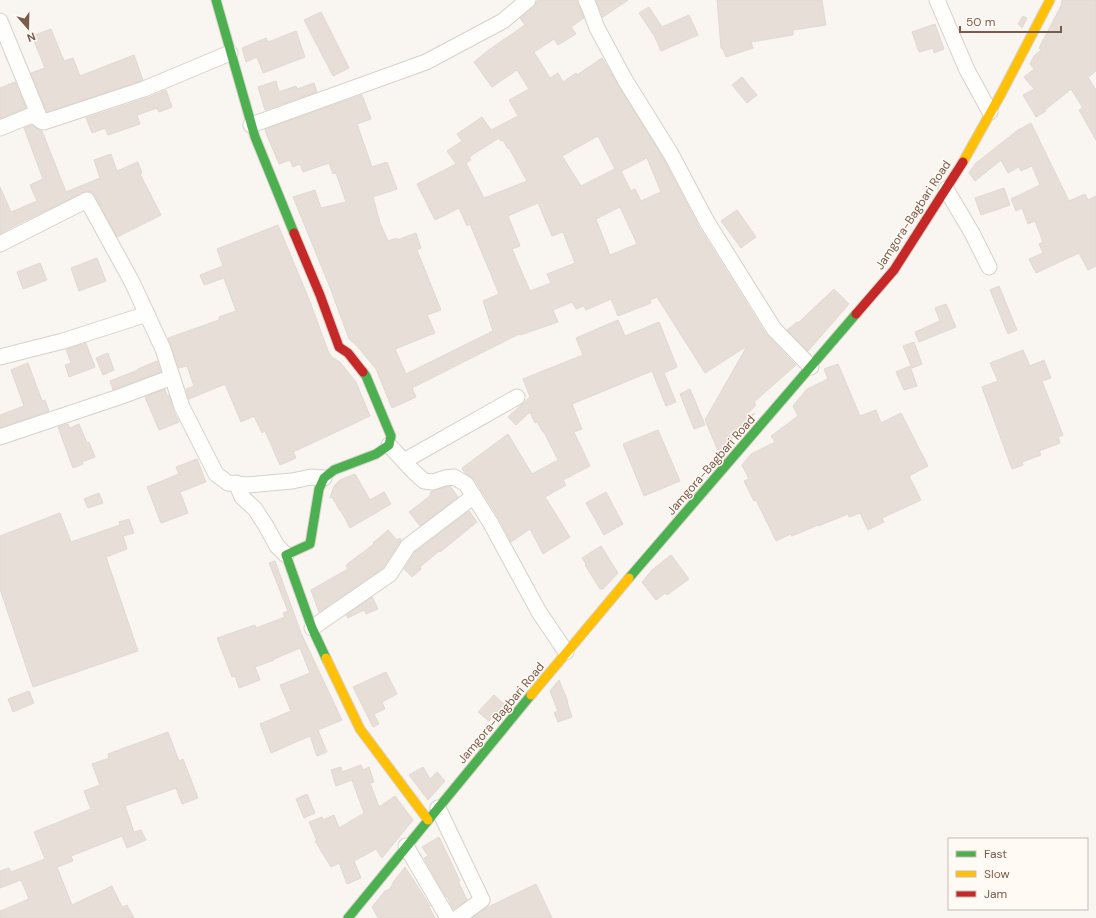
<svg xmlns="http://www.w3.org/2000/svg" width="1096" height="918" viewBox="0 0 1096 918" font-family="'DM Sans',sans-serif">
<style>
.building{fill:#e6ded7;stroke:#e2d8d2;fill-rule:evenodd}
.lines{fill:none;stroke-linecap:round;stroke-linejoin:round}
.street-casing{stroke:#d7d1cb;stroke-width:17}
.fast-casing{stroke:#d9d2cb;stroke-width:11}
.slow-casing{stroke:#d9d2cb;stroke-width:11}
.jam-casing{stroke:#d9d2cb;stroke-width:11}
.street{stroke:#fefefd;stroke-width:15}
.fast{stroke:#4caf50;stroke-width:9}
.slow{stroke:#ffc107;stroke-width:9}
.jam{stroke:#c62828;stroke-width:9}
.labels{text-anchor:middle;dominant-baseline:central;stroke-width:3;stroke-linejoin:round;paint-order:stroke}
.street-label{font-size:12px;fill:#7a5c4d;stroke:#fffaf3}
</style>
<rect width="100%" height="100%" fill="#f9f5f0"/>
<!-- building -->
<g class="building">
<path d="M 538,0 L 577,0 L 584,18 L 571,27 L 576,34 L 558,45 L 554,39 L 534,52 L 550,78 L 558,73 L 563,82 L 576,73 L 577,75 L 602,58 L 663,158 L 699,227 L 766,334 L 796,365 L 754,402 L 756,405 L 743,419 L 755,413 L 719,453 L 705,420 L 747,346 L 705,373 L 657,297 L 650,300 L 651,303 L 618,316 L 611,299 L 586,310 L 584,306 L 576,309 L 572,302 L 553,310 L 558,322 L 520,335 L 519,334 L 412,388 L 416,397 L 392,408 L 376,369 L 357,346 L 349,339 L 331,290 L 293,197 L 315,190 L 321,208 L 346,202 L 336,173 L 333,174 L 329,163 L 303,172 L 300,164 L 293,167 L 290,160 L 279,164 L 266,133 L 265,129 L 362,95 L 371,119 L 357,124 L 372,167 L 387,162 L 397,189 L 373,197 L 380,223 L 388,241 L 397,238 L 397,240 L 416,233 L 421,248 L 417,250 L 441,310 L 427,315 L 435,333 L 395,349 L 406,374 L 493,331 L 483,301 L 499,294 L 470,224 L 467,226 L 459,208 L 435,220 L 417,184 L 456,164 L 447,151 L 462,141 L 457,134 L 482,117 L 491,130 L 518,116 L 509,100 L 529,89 L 517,70 L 492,87 L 474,62 L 490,49 L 525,25 L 520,18 L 534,7 ZM 598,136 L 615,169 L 581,186 L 562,156 ZM 499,138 L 501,141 L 503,140 L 508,149 L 509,148 L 527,181 L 484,198 L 466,163 L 471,160 L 469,157 ZM 647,158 L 661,192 L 641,201 L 635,189 L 631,191 L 621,171 ZM 538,203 L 552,236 L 563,232 L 575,263 L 547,274 L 551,283 L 530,291 L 512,249 L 520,246 L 508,216 ZM 620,207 L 637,244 L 610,255 L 596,219 Z"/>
<path d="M 596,0 L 628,0 L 603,17 Z"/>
<path d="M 717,0 L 822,0 L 826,25 L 793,30 L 793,35 L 751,42 L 753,48 L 726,57 L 723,49 L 721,48 Z"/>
<path d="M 1062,0 L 1096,0 L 1096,71 L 1088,77 L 1096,90 L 1096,140 L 1079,110 L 1083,108 L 1071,89 L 1045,110 L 1046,111 L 1036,117 L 1023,95 L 1034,89 L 1024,77 L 1034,69 L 1030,64 L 1034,56 L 1041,50 L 1039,48 L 1061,6 Z"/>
<path d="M 649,7 L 662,27 L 689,15 L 698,35 L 661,51 L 655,37 L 639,13 Z"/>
<path d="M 321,12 L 349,68 L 333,76 L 304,20 Z"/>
<path d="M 1023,16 L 1027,18 L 1022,28 L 1018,24 Z"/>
<path d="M 935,24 L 944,49 L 934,53 L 933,48 L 919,52 L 912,32 Z"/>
<path d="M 51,29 L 64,61 L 73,58 L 80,76 L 134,55 L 143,80 L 47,112 L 31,73 L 45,68 L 32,36 Z"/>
<path d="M 296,31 L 305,57 L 263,73 L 257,57 L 246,62 L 242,48 L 266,38 L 268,42 Z"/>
<path d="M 742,77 L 757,95 L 747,103 L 732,85 Z"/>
<path d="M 276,81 L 279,92 L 296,86 L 297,89 L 314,83 L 317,92 L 265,110 L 258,87 Z"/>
<path d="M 15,82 L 26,108 L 0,118 L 0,88 Z"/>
<path d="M 166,90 L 172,107 L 159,112 L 157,108 L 137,115 L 140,124 L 108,135 L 105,128 L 92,133 L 86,118 L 147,98 Z"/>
<path d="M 1031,123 L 1069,201 L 1085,194 L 1088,200 L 1096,196 L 1096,266 L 1088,270 L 1079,253 L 1036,273 L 1029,259 L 1043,253 L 1039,244 L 1043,242 L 1035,221 L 1028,224 L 1022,208 L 1016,211 L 1011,199 L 1040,185 L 1032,166 L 1021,171 L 1019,167 L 1008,173 L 1001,160 L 975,181 L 969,173 L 976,163 L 1018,130 Z"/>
<path d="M 31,125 L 42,131 L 66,192 L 100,178 L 94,160 L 111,154 L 117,171 L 138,162 L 142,173 L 140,174 L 161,215 L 117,237 L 95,196 L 91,192 L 87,191 L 16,225 L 0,234 L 0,187 L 11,212 L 37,201 L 30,185 L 43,179 L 24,128 Z"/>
<path d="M 1004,188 L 1010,205 L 981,215 L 975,198 Z"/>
<path d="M 737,210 L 756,237 L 741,248 L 721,221 Z"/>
<path d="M 278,225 L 309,299 L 328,351 L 332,357 L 340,362 L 356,382 L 370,416 L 293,452 L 296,458 L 280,465 L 265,431 L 262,433 L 254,416 L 241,422 L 225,384 L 189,399 L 186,389 L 194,386 L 187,366 L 179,368 L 168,338 L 219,320 L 219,317 L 236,311 L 224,278 L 204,285 L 200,275 L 223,266 L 217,249 Z"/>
<path d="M 97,258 L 106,281 L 79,291 L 71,268 Z"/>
<path d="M 40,263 L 47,280 L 23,289 L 17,272 Z"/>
<path d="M 999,286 L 1017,330 L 1008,334 L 990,290 Z"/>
<path d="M 834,289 L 849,304 L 808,351 L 787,330 L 797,322 L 798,323 Z"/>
<path d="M 946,304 L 956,327 L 919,342 L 915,332 L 940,321 L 935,308 Z"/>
<path d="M 618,320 L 625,336 L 659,322 L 677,367 L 664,373 L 676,402 L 666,406 L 652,371 L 572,404 L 582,429 L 574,432 L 590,466 L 563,480 L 566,485 L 545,497 L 570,537 L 543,554 L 530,529 L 511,542 L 498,517 L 474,479 L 465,473 L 462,468 L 508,434 L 532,474 L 558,460 L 544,432 L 543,432 L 537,422 L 535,423 L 530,412 L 516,425 L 508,417 L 530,397 L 523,379 L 583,355 L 576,338 Z"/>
<path d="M 914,342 L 922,364 L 912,368 L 903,346 Z"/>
<path d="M 86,343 L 95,367 L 69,377 L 65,365 L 71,363 L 66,349 Z"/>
<path d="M 1023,350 L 1030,366 L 1044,360 L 1051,378 L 1042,381 L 1063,435 L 1058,437 L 1060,443 L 1039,451 L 1041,455 L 1022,462 L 1023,465 L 1012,469 L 982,387 L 998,381 L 990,363 Z"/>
<path d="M 108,353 L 114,370 L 103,375 L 96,358 Z"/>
<path d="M 157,361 L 161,372 L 113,390 L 110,381 L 138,370 L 138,369 Z"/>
<path d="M 28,363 L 42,401 L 45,400 L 49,411 L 0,428 L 0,415 L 24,406 L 11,370 Z"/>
<path d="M 838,364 L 860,416 L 876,410 L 881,423 L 901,413 L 928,466 L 909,476 L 921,500 L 882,518 L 884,522 L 868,530 L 860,513 L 849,517 L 848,514 L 818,526 L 818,525 L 792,536 L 791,534 L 776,541 L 756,500 L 754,501 L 744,481 L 749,479 L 742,465 L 751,454 L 775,442 L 771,436 L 798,416 L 793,406 L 807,389 L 828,379 L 824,369 Z"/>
<path d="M 910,366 L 917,386 L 904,390 L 896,372 Z"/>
<path d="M 165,389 L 167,396 L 169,395 L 173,410 L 179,422 L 159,430 L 145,397 Z"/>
<path d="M 690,389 L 705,425 L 694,429 L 680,394 Z"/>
<path d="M 68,424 L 70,428 L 79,424 L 87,443 L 89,442 L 95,457 L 82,462 L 83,464 L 73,468 L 58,427 Z"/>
<path d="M 658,430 L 680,481 L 644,496 L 623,444 Z"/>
<path d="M 197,459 L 206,482 L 180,492 L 188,513 L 161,523 L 147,487 L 179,474 L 176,467 Z"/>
<path d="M 355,474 L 370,500 L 384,492 L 391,504 L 350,528 L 341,511 L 340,511 L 332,497 L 330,498 L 334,486 L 340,480 Z"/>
<path d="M 450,486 L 458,497 L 420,526 L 409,512 L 431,495 L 430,493 L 432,491 Z"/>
<path d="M 606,492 L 623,524 L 604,535 L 586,503 Z"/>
<path d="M 99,493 L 103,503 L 88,508 L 84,499 Z"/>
<path d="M 469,511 L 477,522 L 440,552 L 439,551 L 420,567 L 421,569 L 412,577 L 404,569 L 415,552 Z"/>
<path d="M 60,513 L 71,542 L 120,525 L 119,522 L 129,519 L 134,533 L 123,536 L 127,549 L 106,557 L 138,651 L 33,687 L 0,589 L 0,536 Z"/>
<path d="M 388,530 L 397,540 L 400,538 L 401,540 L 383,568 L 319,612 L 311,590 L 348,569 L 346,565 L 374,544 L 373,543 Z"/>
<path d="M 601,546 L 618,573 L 603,589 L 600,589 L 585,565 L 586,564 L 582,558 Z"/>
<path d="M 671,555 L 689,579 L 667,595 L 665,593 L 656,600 L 642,582 L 652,570 Z"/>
<path d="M 275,561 L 301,633 L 342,720 L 318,730 L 327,752 L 317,756 L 310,736 L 271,753 L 260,724 L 291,711 L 280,685 L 310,673 L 300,648 L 274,659 L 274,660 L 255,667 L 260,680 L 239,688 L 235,676 L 232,677 L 217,638 L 255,625 L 256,628 L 285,617 L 283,613 L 288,611 L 269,563 Z"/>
<path d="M 372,597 L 378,609 L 366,614 L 364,610 L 348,618 L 346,615 Z"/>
<path d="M 386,672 L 397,694 L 382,702 L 385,709 L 374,714 L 379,724 L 373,727 L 353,687 Z"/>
<path d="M 559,680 L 568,702 L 567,702 L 572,717 L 558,722 L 554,713 L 558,711 L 550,691 Z"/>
<path d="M 29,691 L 34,703 L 13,712 L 8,699 Z"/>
<path d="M 494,695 L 504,704 L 489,721 L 478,712 Z"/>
<path d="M 168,732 L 179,761 L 183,759 L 198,798 L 182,804 L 176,788 L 125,806 L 134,832 L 141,830 L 146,840 L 127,848 L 122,836 L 71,856 L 73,861 L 57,867 L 72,905 L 112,886 L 122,907 L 127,905 L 134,918 L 0,918 L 0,911 L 29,899 L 21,880 L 0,888 L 0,871 L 9,868 L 11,872 L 45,859 L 34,832 L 91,809 L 84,791 L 100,785 L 92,764 L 109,758 L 108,754 Z"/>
<path d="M 361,765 L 363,770 L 369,767 L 374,782 L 370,783 L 379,807 L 395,796 L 413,820 L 382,858 L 376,849 L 354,861 L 361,878 L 347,884 L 339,863 L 331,867 L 315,841 L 317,841 L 309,822 L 322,817 L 323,820 L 334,815 L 339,828 L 364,813 L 352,780 L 336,786 L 331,770 L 341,767 L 342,772 Z"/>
<path d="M 423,767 L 430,779 L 437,772 L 445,781 L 428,800 L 409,775 Z"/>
<path d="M 307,794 L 315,813 L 304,818 L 296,799 Z"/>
<path d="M 439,837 L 460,881 L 458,881 L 467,900 L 453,909 L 447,896 L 446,897 L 424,858 L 428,856 L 422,847 Z"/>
<path d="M 405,867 L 430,906 L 429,907 L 435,918 L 378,918 L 372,907 L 385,891 L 390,889 L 394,881 Z"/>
<path d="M 536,884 L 552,918 L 472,918 L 488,907 Z"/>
</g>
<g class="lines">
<!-- street casing -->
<g class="street-casing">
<g id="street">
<path d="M 586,0 L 590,9 L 597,28 L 625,80 L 671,154 L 707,222 L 774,329 L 811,367"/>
<path d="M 937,0 L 967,70 L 990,112"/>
<path d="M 0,21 L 41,121"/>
<path d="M 251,125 L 426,62 L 503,21 L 528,0"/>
<path d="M 0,128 L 32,115 L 44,122 L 144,89 L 230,53"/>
<path d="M 946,189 L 972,233 L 989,267"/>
<path d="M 0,244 L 87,200 L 132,282 L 163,349 L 182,407 L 216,474 L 228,483 L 247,485 L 292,481 L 311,477 L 324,478"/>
<path d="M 0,357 L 63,341 L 147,314"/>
<path d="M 0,437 L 122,396 L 172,377"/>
<path d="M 389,445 L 413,471 L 424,481 L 433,482 L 445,478 L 454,477 L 466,484 L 490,522 L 539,612 L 566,652"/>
<path d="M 404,461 L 517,397"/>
<path d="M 236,483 L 242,497 L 255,509 L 266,526 L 277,546 L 286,555"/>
<path d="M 312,628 L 390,574 L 408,546 L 474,496"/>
<path d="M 438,808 L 482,900 L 457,918"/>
<path d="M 406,846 L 448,918"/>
</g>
</g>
<!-- fast casing -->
<g class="fast-casing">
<g id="fast">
<path d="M 216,0 L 255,137 L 294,233"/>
<path d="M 629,578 L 856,314"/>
<path d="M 326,658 L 312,628 L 286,555 L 310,544 L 319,489 L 324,478 L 334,470 L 376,454 L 389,445 L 391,436 L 366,376 L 363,372"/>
<path d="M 348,918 L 531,695"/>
</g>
</g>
<!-- slow casing -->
<g class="slow-casing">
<g id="slow">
<path d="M 963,162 L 1001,94 L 1050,0"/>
<path d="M 326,658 L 360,729 L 428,820"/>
<path d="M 531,695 L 629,578"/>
</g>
</g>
<!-- jam casing -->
<g class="jam-casing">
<g id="jam">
<path d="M 294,233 L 320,295 L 339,347 L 348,353 L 363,372"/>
<path d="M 856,314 L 894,270 L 963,162"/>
</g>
</g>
<!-- street -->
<use href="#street" class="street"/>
<!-- fast -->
<use href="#fast" class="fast"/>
<!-- slow -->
<use href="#slow" class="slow"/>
<!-- jam -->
<use href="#jam" class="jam"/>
</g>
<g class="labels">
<!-- street labels -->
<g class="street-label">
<text transform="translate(913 215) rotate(-57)">Jamgora-Bagbari Road</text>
<text transform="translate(711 465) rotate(-49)">Jamgora-Bagbari Road</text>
<text transform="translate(501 713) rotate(-50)">Jamgora-Bagbari Road</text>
</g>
</g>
<!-- legend -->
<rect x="948" y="838" width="140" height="72" fill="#fffaf3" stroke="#cabbb1"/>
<rect x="956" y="851" width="20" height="6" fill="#4caf50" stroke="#cabbb1"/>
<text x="984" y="858" font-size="12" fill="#7a5c4d">Fast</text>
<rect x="956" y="871" width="20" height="6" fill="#ffc107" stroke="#cabbb1"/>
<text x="984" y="878" font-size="12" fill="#7a5c4d">Slow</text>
<rect x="956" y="891" width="20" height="6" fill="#c62828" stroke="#cabbb1"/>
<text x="984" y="898" font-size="12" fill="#7a5c4d">Jam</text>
<!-- north arrow -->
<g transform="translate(28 28) rotate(160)" stroke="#fffaf3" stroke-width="3" paint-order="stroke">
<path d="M0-3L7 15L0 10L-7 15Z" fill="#7a5c4d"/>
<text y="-6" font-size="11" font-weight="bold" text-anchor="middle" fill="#7a5c4d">N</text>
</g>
<!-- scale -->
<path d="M960 26v6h101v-6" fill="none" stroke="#7a5c4d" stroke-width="2"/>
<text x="966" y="26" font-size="12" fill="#7a5c4d" stroke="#fffaf3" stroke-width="3" paint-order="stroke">50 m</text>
</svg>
